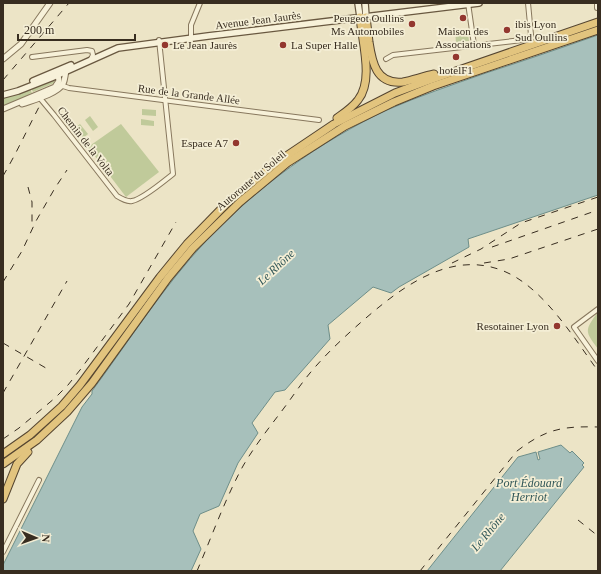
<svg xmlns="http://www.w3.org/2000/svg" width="601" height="574" viewBox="0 0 601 574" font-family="Georgia,serif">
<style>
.green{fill:#c0ca9a}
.water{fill:#a7c0bb;stroke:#6e8e89}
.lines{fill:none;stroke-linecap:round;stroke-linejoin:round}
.minor-casing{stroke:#87775d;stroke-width:6}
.tertiary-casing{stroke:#87775d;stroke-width:7}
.secondary-casing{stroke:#695840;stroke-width:8}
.trunk-casing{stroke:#554530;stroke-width:9}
.minor{stroke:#f7f1d9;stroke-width:4}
.tertiary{stroke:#f7f1d9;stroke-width:5}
.secondary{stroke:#f7f1d9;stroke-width:5.5}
.trunk{stroke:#e2c47e;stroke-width:7}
.rail{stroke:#382d20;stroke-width:1;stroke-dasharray:7 7;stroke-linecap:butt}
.poi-dot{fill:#93372f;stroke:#f4eed5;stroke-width:1.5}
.labels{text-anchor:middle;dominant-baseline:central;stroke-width:3.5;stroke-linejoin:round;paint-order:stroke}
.poi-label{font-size:11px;fill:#382d20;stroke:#f4eed5;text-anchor:end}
.street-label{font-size:11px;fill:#382d20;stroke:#f4eed5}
.water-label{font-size:12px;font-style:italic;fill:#305657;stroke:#f4eed5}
</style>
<rect width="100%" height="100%" fill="#ece4c6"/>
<!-- green -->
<g class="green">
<path d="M 465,29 L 465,34 L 468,34 L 469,41 L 456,43 L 455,30 Z"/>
<path d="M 53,81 L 55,81 L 54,83 L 33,92 L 31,88 Z"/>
<path d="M 30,89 L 32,93 L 29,94 L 29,95 L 3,106 L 3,97 L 15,95 Z"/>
<path d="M 142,109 L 156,110 L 156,116 L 142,115 Z"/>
<path d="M 90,116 L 98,127 L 93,131 L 85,120 Z"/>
<path d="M 141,119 L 154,121 L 154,126 L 141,125 Z"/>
<path d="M 80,124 L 88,134 L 83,138 L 76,127 Z"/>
<path d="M 121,124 L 159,172 L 126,197 L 88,147 Z"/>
<path d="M 598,312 L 598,349 C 585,331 584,331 598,312 Z"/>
</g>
<!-- water -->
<g class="water">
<path d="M 598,35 L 598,195 L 468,239 L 469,247 L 399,287 L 391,293 L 373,287 L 328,325 L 330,339 L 285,390 L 275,392 L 252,423 L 258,433 L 238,463 L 219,506 L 200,514 L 193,531 L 201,549 L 191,571 L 3,571 L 3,565 L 82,407 L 92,394 L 92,391 C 129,341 163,287 206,241 C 257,187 319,142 387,110 C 419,96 452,85 486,73 C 523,61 561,48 598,35 Z"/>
<path d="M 561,445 L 570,453 L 572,451 L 584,463 L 582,465 L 584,467 L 500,571 L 427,571 L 518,457 L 536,452 L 538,460 L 540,459 L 538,452 Z"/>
</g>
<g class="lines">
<!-- minor casing -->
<g class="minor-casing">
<g id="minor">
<path d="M 468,3 L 474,45"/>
<path d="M 597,3 L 597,8"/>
<path d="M 191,39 L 191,25 L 200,3"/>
<path d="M 32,57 L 87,50 L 92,51 L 93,55 L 91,59"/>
<path d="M 386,59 L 393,55 L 522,40 L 529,38 L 531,35 L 528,3"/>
<path d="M 60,85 L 69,88 L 319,120"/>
<path d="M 39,97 L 54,115 L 117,196 C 122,199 127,202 132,201 C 143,199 164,181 173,174 L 159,40"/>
<path d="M 598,309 L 574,327 L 598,361"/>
<path d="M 3,552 L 39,480"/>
</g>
</g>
<!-- tertiary casing -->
<g class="tertiary-casing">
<g id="tertiary">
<path d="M 3,59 L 21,44 L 50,3"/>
<path d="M 22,104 C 33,100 57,94 63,84 C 65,80 65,75 66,71"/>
<path d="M 3,109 L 55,87 L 59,81 L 58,75 L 60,73"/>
</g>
</g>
<!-- secondary casing -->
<g class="secondary-casing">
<g id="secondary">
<path d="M 358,3 L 360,17"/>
<path d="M 365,3 L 366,17"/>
<path d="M 33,81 L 71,65"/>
<path d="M 3,95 L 18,91 L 51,78 L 118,48 L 208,36 L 479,3"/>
</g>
</g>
<!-- trunk casing -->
<g class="trunk-casing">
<g id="trunk">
<path d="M 366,17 C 367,25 368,33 369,42 C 372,62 376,85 403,82 C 413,80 424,76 434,74"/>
<path d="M 337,118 C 344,113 352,108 358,100 C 374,80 362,42 360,17"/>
<path d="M 3,454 L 30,435 L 62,406 L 80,385 L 160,277 L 187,244 L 228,202 L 276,163 L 334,124 L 395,93 L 427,81 L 598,22"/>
<path d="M 3,464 L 37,440 L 67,412 L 92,383 L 168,278 L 193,248 L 240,202 L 287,163 L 345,126 L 394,102 L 433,86 L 598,30"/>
<path d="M 3,499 L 17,464 L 28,452"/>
</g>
</g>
<!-- minor -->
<use href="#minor" class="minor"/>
<!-- tertiary -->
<use href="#tertiary" class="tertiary"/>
<!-- secondary -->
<use href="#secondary" class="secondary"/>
<!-- trunk -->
<use href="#trunk" class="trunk"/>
<!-- rail -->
<g class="rail">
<path d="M 3,80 L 69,3"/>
<path d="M 3,176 C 16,154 27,130 39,107"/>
<path d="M 28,187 L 32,202 L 32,224"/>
<path d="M 492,247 L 598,210"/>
<path d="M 452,263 L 481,249 L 521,223 L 598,197"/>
<path d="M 484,263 L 509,259 L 598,229"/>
<path d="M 3,282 L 22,251 L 36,221 L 55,188 L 67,170"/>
<path d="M 3,343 L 51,371"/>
<path d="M 3,393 L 67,281"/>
<path d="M 3,439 L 19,428 L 55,398 L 68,385 L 80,370 L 129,304 L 176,222"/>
<path d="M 578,520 L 598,536"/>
<path d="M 538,570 L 539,571"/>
<path d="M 197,571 C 212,536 225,499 243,466 C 254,447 268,429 281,412 C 291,399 300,385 310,373 C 325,355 342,339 359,324 C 398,290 447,250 501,270 C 542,285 574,338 598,371"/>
<path d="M 420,571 L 517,451 C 546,429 562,426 598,427"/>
</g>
</g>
<!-- markers -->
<g class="poi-dot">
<circle cx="463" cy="18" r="4"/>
<circle cx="412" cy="24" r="4"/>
<circle cx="507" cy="30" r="4"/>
<circle cx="165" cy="45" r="4"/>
<circle cx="283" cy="45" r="4"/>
<circle cx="456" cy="57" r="4"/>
<circle cx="236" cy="143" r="4"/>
<circle cx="557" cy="326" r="4"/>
</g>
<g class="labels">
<!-- poi labels -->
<g class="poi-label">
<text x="404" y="18">Peugeot Oullins<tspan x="404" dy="13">Ms Automobiles</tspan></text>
<text x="515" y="24" text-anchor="start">ibis Lyon<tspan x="515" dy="13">Sud Oullins</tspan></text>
<text x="463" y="31" text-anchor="middle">Maison des<tspan x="463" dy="13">Associations</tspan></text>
<text x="173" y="45" text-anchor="start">Le Jean Jaurès</text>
<text x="291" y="45" text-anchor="start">La Super Halle</text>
<text x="456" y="70" text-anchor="middle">hotelF1</text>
<text x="228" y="143">Espace A7</text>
<text x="549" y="326">Resotainer Lyon</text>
</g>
<!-- street labels -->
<g class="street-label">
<text transform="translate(258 20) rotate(-7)">Avenue Jean Jaurès</text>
<text transform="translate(189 94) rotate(7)">Rue de la Grande Allée</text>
<text transform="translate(86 141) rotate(52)">Chemin de la Volta</text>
<text transform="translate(251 180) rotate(-40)">Autoroute du Soleil</text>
</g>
<!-- water labels -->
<g class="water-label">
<text transform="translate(276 267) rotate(-43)">Le Rhône</text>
<text x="529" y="483">Port Édouard<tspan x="529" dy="14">Herriot</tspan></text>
<text transform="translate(488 532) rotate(-50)">Le Rhône</text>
</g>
</g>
<!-- border -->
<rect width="601" height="574" fill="none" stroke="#382d20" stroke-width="8"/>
<!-- north arrow -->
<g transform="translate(36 538) rotate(92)" stroke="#f4eed5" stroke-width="3" paint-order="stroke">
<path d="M0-3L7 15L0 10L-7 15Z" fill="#382d20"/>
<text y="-6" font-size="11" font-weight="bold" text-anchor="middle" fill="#382d20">N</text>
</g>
<!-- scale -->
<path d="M18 34v6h117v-6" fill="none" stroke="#382d20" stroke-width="2"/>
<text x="24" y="34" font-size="12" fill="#382d20" stroke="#f4eed5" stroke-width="3" paint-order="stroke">200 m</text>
</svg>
